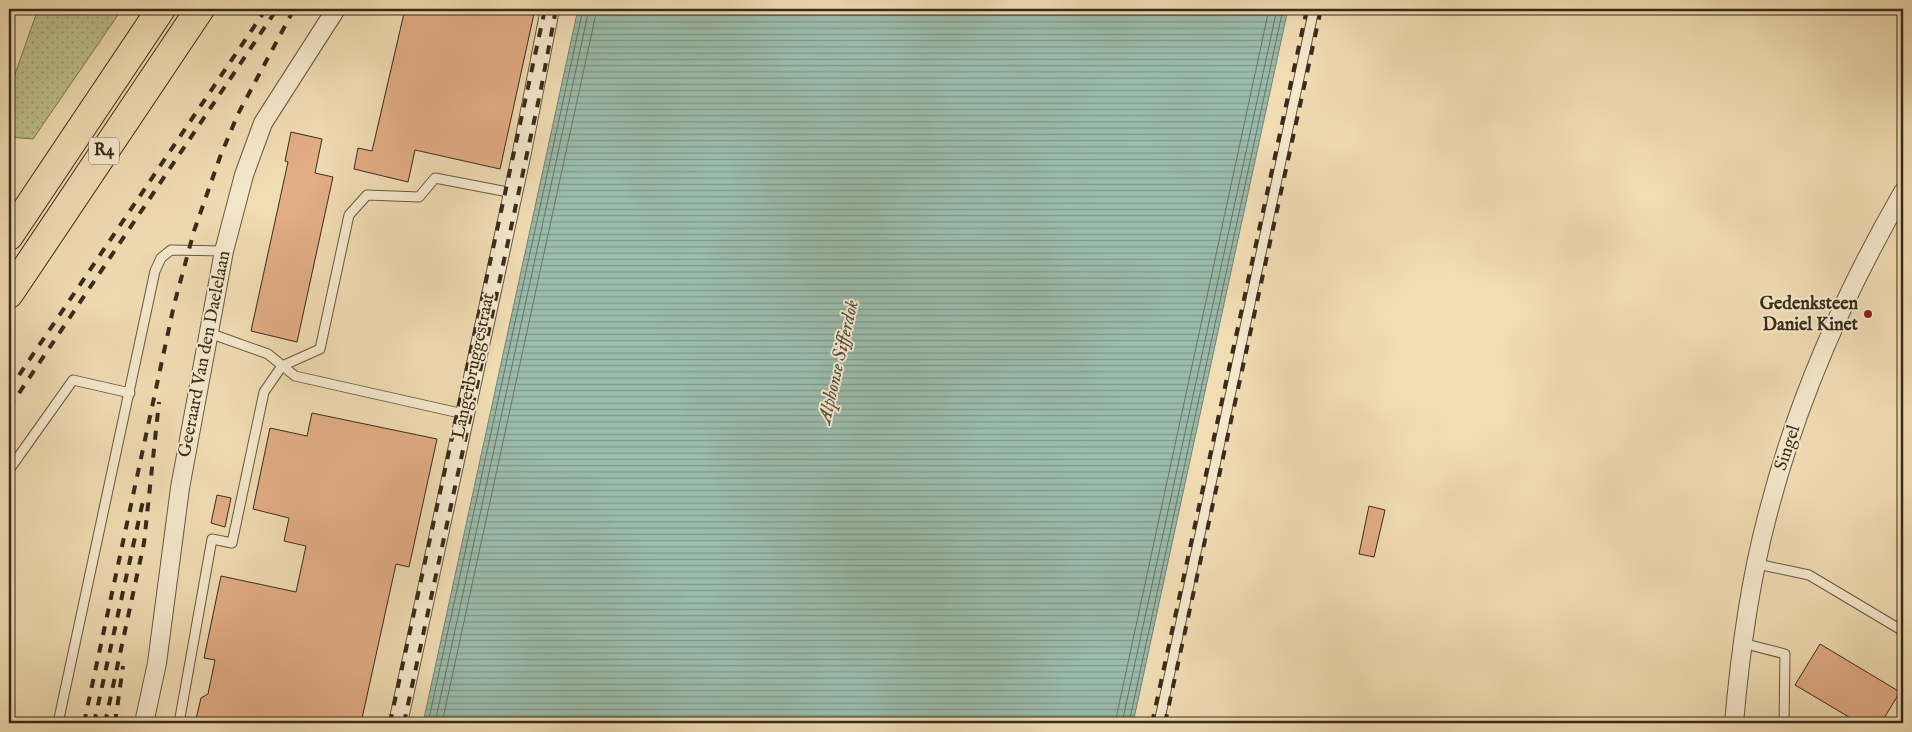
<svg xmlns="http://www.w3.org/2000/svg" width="1912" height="732" viewBox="0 0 1912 732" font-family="'IM FELL English',serif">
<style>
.grass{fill:url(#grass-dots);stroke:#7b7652}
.water{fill:url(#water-rules);stroke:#748272}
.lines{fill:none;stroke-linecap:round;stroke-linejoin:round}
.shore{stroke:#6a7464;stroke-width:1}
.building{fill:#e3ad85;stroke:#392b1b}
.lane-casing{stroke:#675841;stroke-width:11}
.street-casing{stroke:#675841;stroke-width:20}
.highway-casing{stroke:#392b1b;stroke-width:30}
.lane{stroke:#f6e9ce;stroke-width:9}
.street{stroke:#f6e9ce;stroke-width:18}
.highway{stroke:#f1ddb4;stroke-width:28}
.rail{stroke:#392b1b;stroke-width:4;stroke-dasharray:9 9;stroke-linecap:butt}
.poi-dot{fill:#8f2418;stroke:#f6e9ce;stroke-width:2}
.labels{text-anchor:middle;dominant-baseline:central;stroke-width:4;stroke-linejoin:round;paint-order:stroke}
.shield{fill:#f6e9ce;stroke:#726451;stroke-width:1}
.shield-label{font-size:16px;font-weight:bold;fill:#392b1b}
.poi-label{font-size:18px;font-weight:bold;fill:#392b1b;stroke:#f6e9ce;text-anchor:end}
.street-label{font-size:18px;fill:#392b1b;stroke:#f6e9ce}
.water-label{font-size:19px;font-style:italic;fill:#524f3f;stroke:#f6e9ce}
</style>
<defs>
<pattern id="grass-dots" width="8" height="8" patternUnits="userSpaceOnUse" patternTransform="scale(1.25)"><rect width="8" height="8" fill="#bdc08a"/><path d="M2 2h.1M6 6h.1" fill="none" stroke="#9b9c70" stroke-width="1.8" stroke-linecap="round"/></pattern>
<pattern id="water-rules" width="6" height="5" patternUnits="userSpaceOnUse" patternTransform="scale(1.25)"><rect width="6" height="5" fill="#9bbcac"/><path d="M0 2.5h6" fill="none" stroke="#7f998b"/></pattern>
</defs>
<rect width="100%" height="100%" fill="#f1ddb4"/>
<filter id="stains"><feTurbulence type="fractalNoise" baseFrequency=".004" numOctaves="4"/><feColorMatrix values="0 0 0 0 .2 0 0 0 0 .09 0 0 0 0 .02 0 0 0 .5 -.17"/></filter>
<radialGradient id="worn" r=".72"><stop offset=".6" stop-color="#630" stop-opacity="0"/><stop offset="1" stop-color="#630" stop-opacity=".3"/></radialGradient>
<!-- grass -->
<path class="grass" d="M 38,9 L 122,9 L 33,139 L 9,137 L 9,91 Z"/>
<!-- water -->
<path class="water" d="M 578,9 L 1288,9 L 1133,723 L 423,723 Z"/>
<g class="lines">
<!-- shore -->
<g class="shore">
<path d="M 428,723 L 583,9"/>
<path d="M 435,723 L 589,9"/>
<path d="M 442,723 L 597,9"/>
<path d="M 1115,723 L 1269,9"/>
<path d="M 1122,723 L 1277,9"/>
<path d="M 1129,723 L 1283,9"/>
</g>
</g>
<!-- building -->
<g class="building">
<path d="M 405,9 L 535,9 L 500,169 L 415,150 L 408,182 L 354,169 L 358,148 L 372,151 Z"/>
<path d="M 291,132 L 322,139 L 315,173 L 333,177 L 297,342 L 251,331 L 288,162 L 285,161 Z"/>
<path d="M 312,413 L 437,439 L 409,567 L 396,564 L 361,723 L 195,723 L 201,698 L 208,694 L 215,660 L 204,658 L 221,576 L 296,592 L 306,546 L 284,541 L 289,518 L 253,509 L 270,428 L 307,436 Z"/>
<path d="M 217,495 L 231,498 L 225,527 L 211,523 Z"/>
<path d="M 1369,506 L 1385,510 L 1374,557 L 1359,554 Z"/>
<path d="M 1820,644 L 1900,692 L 1881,723 L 1859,723 L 1795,685 Z"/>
</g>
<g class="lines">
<!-- lane casing -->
<g class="lane-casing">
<g id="lane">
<path d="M 209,333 L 268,354 L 295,376 L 464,414"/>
<path d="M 9,470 L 73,380 L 130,393"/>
<path d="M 1757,564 L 1809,575 L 1903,631"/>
<path d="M 1742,643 L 1785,654 L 1784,723"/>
<path d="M 58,723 L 155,271 L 161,258 L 171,250 L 224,251"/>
<path d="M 179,723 L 212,539 L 232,543 L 264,392 L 282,366 L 320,349 L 349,215 L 367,195 L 419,197 L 435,178 L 513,193"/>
<path d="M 1159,723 L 1314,9"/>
</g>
</g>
<!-- street casing -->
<g class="street-casing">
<g id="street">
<path d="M 144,723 L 157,663 L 180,488 L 224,251 L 244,175 L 263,123 L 336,9"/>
<path d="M 398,723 L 522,152 L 550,9"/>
<path d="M 1734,723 C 1740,654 1749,585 1767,517 C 1796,403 1844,294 1903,192"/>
</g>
</g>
<!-- highway casing -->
<g class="highway-casing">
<g id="highway">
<path d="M 9,236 L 161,9"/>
<path d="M 9,294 L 200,9"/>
</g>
</g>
<!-- lane -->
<use href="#lane" class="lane"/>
<!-- street -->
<use href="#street" class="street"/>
<!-- highway -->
<use href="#highway" class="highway"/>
<!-- rail -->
<g class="rail">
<path d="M 9,390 L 266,9"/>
<path d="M 9,408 L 277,9"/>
<path d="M 84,723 L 174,305 L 194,231 L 220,157 L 238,114 L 294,9"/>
<path d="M 94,723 L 143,501"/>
<path d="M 105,723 L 144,543 L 159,402"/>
<path d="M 115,723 L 123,666"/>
<path d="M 390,723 L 545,9"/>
<path d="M 404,723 L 541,89 L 556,9"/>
<path d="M 1152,723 L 1307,9"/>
<path d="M 1165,723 L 1321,9"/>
</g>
</g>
<!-- markers -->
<circle class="poi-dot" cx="1868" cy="314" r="5"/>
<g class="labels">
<!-- shield labels -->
<rect class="shield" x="89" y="137.5" width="30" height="27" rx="4"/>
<g class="shield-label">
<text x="104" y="151">R4</text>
</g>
<!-- poi labels -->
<g class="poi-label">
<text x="1858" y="304">Gedenksteen<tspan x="1858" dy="21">Daniel Kinet</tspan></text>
</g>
<!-- street labels -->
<g class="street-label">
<text transform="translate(205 354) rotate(-79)">Geeraard Van den Daelelaan</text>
<text transform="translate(474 366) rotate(-78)">Langerbruggestraat</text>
<text transform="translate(1788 448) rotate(-72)">Singel</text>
</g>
<!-- water labels -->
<g class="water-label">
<text transform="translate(839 362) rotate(-77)">Alphonse Sifferdok</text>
</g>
</g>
<!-- margin -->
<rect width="1912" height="732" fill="none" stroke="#f1ddb4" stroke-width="30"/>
<rect x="10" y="10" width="1892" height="712" fill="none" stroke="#392b1b" stroke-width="2.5"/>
<rect x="15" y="15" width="1882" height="702" fill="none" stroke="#392b1b"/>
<rect width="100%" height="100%" filter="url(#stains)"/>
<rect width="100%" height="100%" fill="url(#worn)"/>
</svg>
